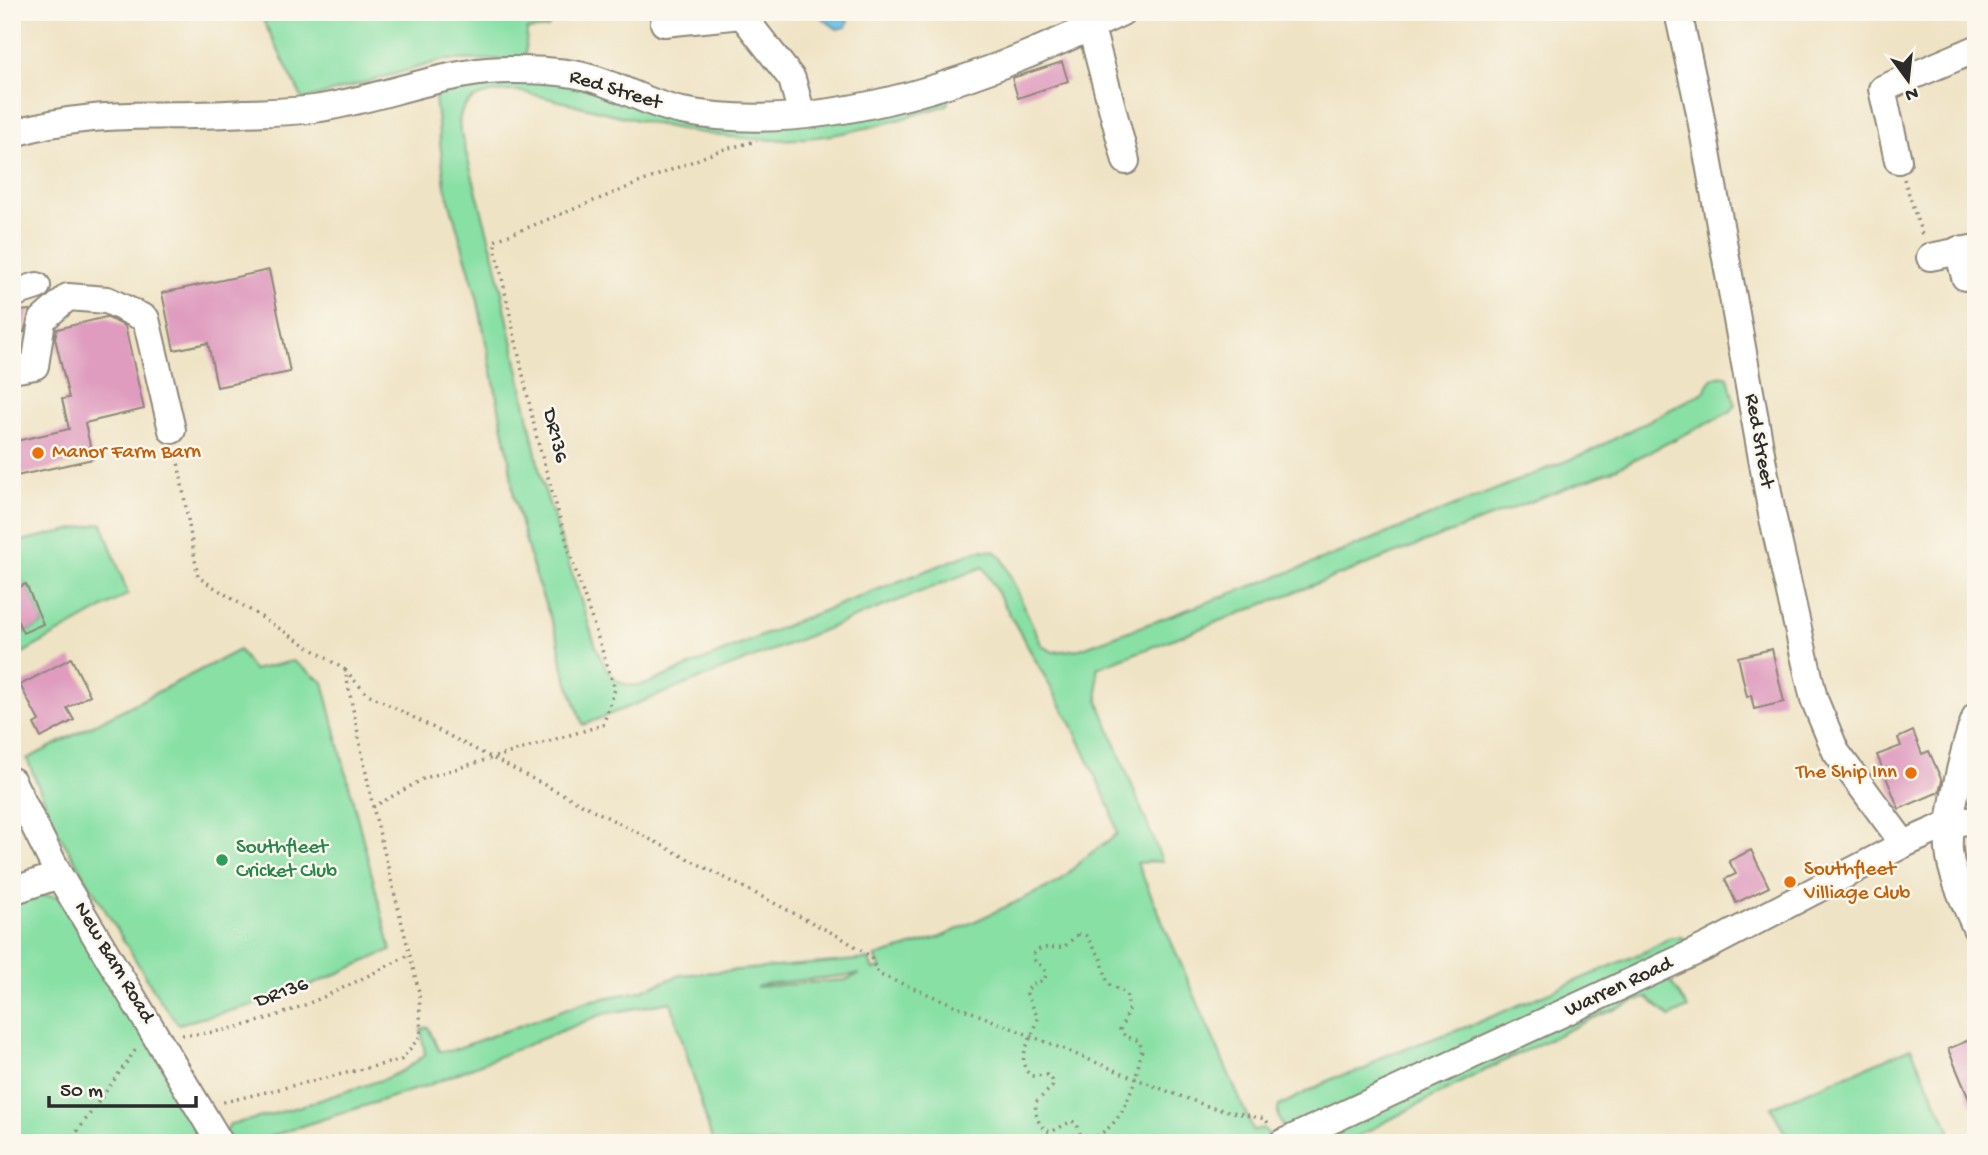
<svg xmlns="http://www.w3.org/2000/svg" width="1988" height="1155" viewBox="0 0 1988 1155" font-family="'Gochi Hand',sans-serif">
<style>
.green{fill:#88e0a5;stroke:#5a8668;stroke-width:2;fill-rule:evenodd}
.water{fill:#6dc2e9;stroke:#4c768a;stroke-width:2}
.building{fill:#df9cbf}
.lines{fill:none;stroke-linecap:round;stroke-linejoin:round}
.minor-casing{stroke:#8d8778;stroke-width:30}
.path{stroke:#8d8778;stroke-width:3.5;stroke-dasharray:2 5;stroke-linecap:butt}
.minor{stroke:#fff;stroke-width:26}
.food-dot{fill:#e8710a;stroke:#fbf7ec;stroke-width:2.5}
.leisure-dot{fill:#2e9e5b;stroke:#fbf7ec;stroke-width:2.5}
.labels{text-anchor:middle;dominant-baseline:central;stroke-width:5;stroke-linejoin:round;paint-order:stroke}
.street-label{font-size:21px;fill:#2b2b2b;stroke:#fbf7ec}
.food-label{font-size:21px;fill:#c56008;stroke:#fbf7ec;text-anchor:start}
.leisure-label{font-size:21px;fill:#27864d;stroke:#fbf7ec;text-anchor:start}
</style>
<rect width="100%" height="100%" fill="#fbf7ec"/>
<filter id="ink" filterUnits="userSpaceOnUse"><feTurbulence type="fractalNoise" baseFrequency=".0143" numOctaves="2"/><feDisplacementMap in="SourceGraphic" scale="14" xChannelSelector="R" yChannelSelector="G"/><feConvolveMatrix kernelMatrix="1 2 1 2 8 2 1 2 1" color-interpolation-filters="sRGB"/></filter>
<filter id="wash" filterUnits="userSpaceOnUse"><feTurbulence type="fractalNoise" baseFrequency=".00686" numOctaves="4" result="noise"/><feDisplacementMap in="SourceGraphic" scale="28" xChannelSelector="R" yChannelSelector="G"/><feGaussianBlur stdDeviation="1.57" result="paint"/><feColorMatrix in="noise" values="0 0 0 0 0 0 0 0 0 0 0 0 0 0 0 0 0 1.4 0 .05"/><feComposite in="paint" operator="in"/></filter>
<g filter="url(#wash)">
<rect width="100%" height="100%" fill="#efe3c5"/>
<!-- green -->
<g class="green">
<path d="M 259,12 L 558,12 L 548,28 L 527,30 L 525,59 L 444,60 L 303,100 Z"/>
<path d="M 509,70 L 714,118 L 950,96 L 947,105 C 898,120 848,136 796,139 C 710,145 603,110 518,91 C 492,90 454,95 460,130 L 495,260 L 542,482 L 596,647 C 606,673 619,693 649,683 L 797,621 L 979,550 L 994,551 L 1002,558 L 1042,646 L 1053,652 L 1080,649 L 1306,566 L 1591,451 L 1704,392 C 1709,383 1715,371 1728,377 L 1735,405 L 1730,412 L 1613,470 L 1097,668 L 1098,700 L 1162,861 L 1137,863 L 1253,1130 L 1264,1129 L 1274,1141 L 713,1143 L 671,1002 L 603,1014 L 429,1085 L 271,1136 L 263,1143 L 229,1143 L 225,1133 L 230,1124 C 269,1117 306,1105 344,1092 C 375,1082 401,1077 425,1054 L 421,1029 L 428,1027 L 439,1051 L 450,1051 L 584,1002 L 640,991 L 680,975 L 869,959 L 873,970 L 881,968 L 875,957 L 941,937 L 1059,882 L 1083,859 L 1117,834 L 1111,810 L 1072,725 L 983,567 L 583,725 L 563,669 L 558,639 L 536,579 L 514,498 L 509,458 L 477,297 L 445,186 L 434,89 ZM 860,974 L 845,980 L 756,987 L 765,984 Z"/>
<path d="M 102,523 L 128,594 L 12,659 L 12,609 L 23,633 L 43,624 L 26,584 L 12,590 L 12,543 Z"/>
<path d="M 239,650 L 253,670 L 293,661 L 323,682 L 391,950 L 285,997 L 178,1024 L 160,1000 L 57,831 L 27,759 Z"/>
<path d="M 36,895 L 57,896 L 210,1143 L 12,1143 L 12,898 Z"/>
<path d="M 1671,937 L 1680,937 L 1698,944 L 1285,1131 C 1280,1123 1276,1115 1279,1106 L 1336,1077 L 1365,1070 L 1379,1058 L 1472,1025 L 1646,951 Z"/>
<path d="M 1665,973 L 1688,1008 L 1670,1017 L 1648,998 L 1641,999 L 1591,1019 L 1477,1074 L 1345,1143 L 1295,1143 Z"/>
<path d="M 1911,1048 L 1956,1143 L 1790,1143 L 1771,1107 Z"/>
</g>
<!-- water -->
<path class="water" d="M 825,12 L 843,14 L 848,21 L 846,27 L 837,29 L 822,18 Z"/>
<g id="blocks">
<!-- building -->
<g class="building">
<path d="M 1062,62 L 1068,81 L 1018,98 L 1012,78 Z"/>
<path d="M 269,270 L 290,372 L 217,387 L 208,343 L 174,350 L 162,293 Z"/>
<path d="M 30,310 L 24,332 L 12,333 L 12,312 Z"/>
<path d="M 106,317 L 125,326 L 144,409 L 85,423 L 93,459 L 12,477 L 12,442 L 69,429 L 62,399 L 69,398 L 55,338 L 57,329 Z"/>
<path d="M 26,584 L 43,624 L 23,633 L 12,609 L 12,590 Z"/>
<path d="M 1772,649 L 1784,702 L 1754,709 L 1751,695 L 1747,697 L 1738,657 Z"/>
<path d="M 71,658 L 90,695 L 67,708 L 74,720 L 41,738 L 34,724 L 39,721 L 20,685 Z"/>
<path d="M 1913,731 L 1922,754 L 1929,751 L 1942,781 L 1939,792 L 1899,809 L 1877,755 L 1901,746 L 1898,738 Z"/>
<path d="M 1751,850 L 1769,887 L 1736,903 L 1725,879 L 1736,874 L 1729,861 Z"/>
<path d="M 1976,1037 L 1976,1116 L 1948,1049 Z"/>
</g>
</g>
</g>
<g filter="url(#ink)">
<use href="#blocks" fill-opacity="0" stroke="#8d8778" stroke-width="2"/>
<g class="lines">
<!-- minor casing -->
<g class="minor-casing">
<g id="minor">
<path d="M 1077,12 L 1086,30 L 1094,39 L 1126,161"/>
<path d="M 1678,12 L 1699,108 L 1772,514 L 1814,699 L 1836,752 L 1904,844"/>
<path d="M 664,23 L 742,15 L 792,79 L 802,115"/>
<path d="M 12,134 C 91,108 164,119 245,113 C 268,112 291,112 314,109 C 372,101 429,77 487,71 C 511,69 550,70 573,74 C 611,80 645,104 682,111 C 827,139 994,75 1122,12"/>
<path d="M 1898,160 L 1882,89 L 1976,49"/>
<path d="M 1958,250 L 1965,277"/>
<path d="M 1930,257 L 1976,248"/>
<path d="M 12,294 L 37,286"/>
<path d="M 12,370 L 35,366 L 42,320 L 68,297 L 107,300 L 146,319 L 172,430"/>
<path d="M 1976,716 C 1964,746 1947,820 1949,850 C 1951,876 1966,905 1976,928"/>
<path d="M 12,781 L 59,875 L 220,1143"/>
<path d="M 12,891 L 59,875"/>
<path d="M 1282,1143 L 1708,946 L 1904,844 L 1951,823 L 1976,820"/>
</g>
</g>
<!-- path -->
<g class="path">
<path d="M 1904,179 L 1923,238"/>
<path d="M 176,450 L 198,577 L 345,670 L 373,807 L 419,992 L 421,1035 L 401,1060 L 220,1103"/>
<path d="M 345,670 L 366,693 L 840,937 L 870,956 L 878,974 L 1164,1090 L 1210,1107 L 1265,1119 L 1269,1124"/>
<path d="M 373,807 L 425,778 L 603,725 L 615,689 L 572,560 L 537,439 L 494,241 L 721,150 L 757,141"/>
<path d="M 1078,934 L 1086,936 L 1101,958 L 1108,984 L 1126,993 L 1129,1008 L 1120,1030 L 1125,1036 L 1139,1041 L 1142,1049 C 1135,1083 1125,1129 1088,1139 L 1081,1137 L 1077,1124 L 1072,1121 L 1051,1132 C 1039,1129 1034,1114 1036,1102 L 1052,1087 L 1052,1080 L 1047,1075 L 1031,1076 C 1012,1059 1035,1036 1038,1018 L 1026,992 L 1031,985 L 1044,980 C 1049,970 1042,967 1035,961 L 1034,953 L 1041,948 L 1064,947 Z"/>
<path d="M 182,1035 C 262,1032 340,990 409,955"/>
<path d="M 69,1143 L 137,1048"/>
</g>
<!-- minor -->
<use href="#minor" class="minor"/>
</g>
</g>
<!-- markers -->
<g class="food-dot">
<circle cx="38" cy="453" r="7"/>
<circle cx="1911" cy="773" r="7"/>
<circle cx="1790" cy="882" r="7"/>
</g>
<circle class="leisure-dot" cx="222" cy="860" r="7"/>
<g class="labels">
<!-- street labels -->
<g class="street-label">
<text transform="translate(615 91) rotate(17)">Red Street</text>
<text transform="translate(554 436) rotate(76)">DR136</text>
<text transform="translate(1758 441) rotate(80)">Red Street</text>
<text transform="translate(113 963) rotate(59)">New Barn Road</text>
<text transform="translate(1619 988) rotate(-25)">Warren Road</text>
<text transform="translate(282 994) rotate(-20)">DR136</text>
</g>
<!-- food labels -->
<g class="food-label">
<text x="52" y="453">Manor Farm Barn</text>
<text x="1897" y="773" text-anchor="end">The Ship Inn</text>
<text x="1804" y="870">Southfleet<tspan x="1804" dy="24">Villiage Club</tspan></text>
</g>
<!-- leisure labels -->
<g class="leisure-label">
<text x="236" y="848">Southfleet<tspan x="236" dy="24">Cricket Club</tspan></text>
</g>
</g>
<!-- margin -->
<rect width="1988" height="1155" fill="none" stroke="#fbf7ec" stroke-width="42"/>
<!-- north arrow -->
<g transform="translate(1908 80) rotate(165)" stroke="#fbf7ec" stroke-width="5" paint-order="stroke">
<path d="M0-5L12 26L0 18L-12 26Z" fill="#2b2b2b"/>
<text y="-10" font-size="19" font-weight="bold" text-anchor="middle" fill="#2b2b2b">N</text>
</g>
<!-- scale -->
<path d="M49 1096v10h147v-10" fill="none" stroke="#2b2b2b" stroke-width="3.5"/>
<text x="60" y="1096" font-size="21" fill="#2b2b2b" stroke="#fbf7ec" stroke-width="5" paint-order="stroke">50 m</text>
</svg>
